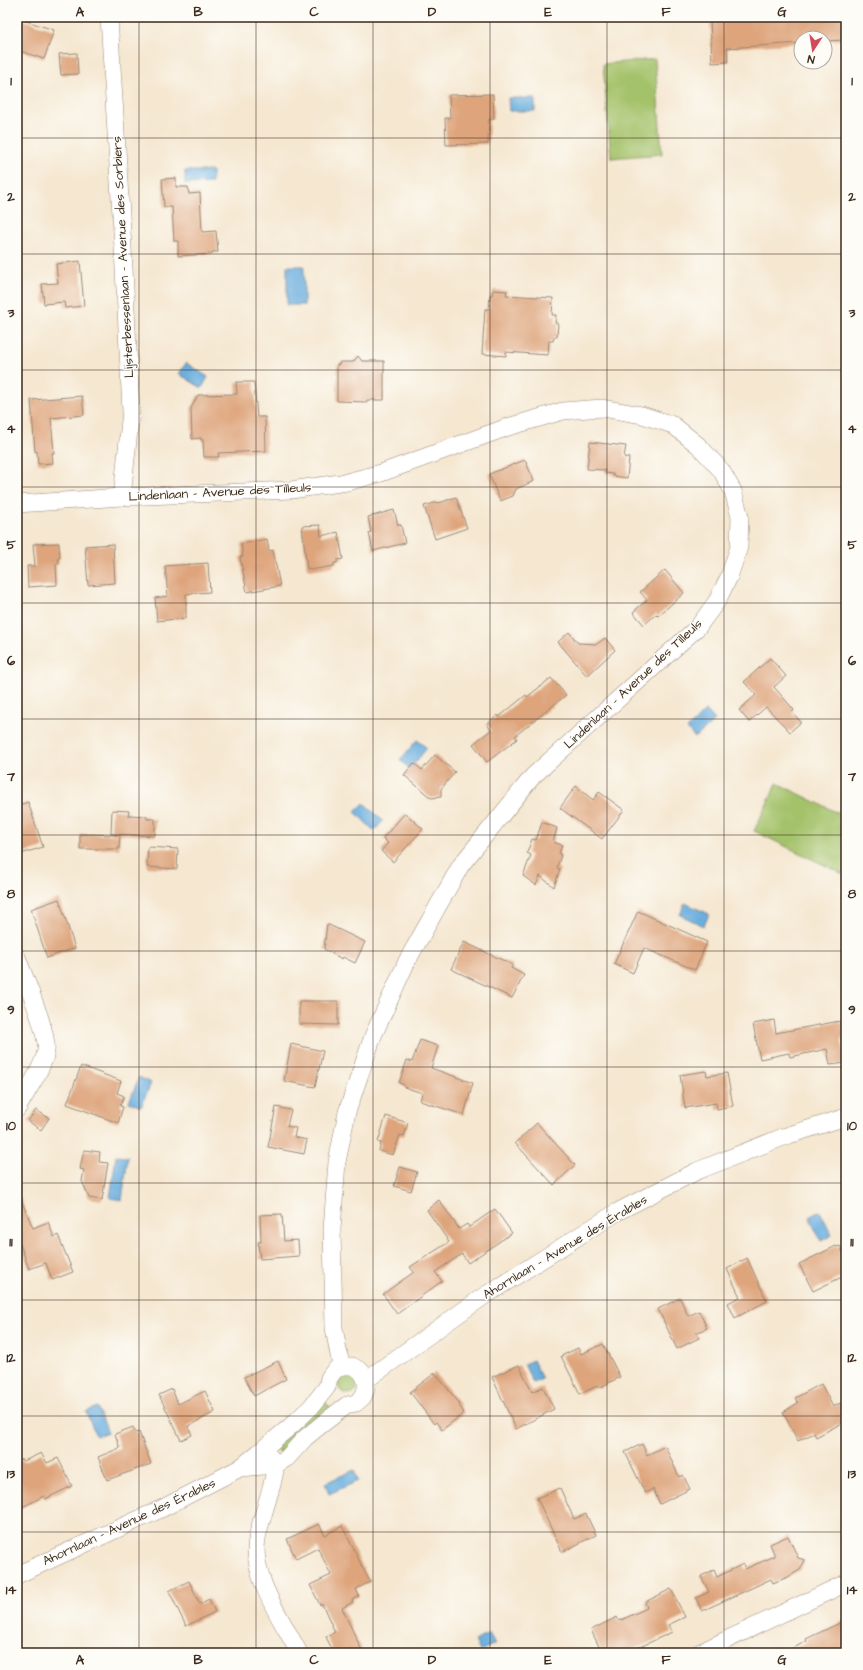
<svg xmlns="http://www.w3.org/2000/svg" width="863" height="1670" viewBox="0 0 863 1670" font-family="'Architects Daughter',sans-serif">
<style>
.green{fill:#a4c26a;stroke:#707644}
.water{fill:#69adde;stroke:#526c7e}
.building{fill:#dea47b}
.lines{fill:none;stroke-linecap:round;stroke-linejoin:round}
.street-casing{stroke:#988877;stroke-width:18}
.street{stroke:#fff;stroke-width:17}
.grid{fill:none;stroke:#3b2a1e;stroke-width:1;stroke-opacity:0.55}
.labels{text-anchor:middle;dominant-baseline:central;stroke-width:3;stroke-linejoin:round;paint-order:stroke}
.street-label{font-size:13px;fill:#3b2a1e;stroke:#fdfcf7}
.neatline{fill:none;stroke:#3b2a1e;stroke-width:1.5}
.grid-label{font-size:13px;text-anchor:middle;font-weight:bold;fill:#3b2a1e}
</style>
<rect width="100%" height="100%" fill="#fdfcf7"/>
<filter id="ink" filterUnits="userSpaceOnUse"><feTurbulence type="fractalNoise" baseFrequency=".025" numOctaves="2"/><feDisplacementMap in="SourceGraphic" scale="8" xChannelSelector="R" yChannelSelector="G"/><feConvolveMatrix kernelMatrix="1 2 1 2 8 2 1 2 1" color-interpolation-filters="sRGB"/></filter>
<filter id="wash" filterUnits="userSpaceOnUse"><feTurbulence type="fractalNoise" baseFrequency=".012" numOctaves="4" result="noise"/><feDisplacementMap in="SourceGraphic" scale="16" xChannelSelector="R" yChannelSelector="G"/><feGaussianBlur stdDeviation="0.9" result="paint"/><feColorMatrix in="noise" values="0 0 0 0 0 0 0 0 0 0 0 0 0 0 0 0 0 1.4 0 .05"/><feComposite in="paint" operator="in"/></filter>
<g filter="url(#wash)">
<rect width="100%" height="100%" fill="#f5e7d0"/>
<!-- green -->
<g class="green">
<path d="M 655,59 L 662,154 L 611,158 L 603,64 Z"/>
<path d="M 777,783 L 846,817 L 846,869 L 843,874 L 754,831 Z"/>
<circle cx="348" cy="1384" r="10"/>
<path d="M 324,1401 L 331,1408 L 281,1453 L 278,1452 L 277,1446 Z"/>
</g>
<!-- water -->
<g class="water">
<path d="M 508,98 L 535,98 L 535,111 L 509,111 Z"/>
<path d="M 185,171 L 212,171 L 212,183 L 185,184 Z"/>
<rect x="287" y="266" width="17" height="39"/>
<path d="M 186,363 L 208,377 L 202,388 L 179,374 Z"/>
<path d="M 706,710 L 715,720 L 695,738 L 687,729 Z"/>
<path d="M 417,740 L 427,748 L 410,769 L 400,760 Z"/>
<path d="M 364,803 L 383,821 L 374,831 L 355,812 Z"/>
<path d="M 685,903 L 709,914 L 704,926 L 680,915 Z"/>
<path d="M 139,1077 L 151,1083 L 141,1107 L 129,1102 Z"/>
<path d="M 116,1156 L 128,1157 L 122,1200 L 110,1198 Z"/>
<path d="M 820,1211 L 832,1235 L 821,1241 L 809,1217 Z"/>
<path d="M 533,1360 L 542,1379 L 533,1383 L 524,1364 Z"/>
<path d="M 97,1407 L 108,1432 L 96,1436 L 86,1412 Z"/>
<path d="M 354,1470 L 358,1481 L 329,1494 L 325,1483 Z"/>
<path d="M 489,1633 L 495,1644 L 480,1651 L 475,1641 Z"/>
</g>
<g id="blocks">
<!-- building -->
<g class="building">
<path d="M 724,17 L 846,17 L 846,40 L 825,41 L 825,38 L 801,38 L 801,43 L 727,48 L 728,62 L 712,63 L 710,18 Z"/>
<path d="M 17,18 L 54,30 L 44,59 L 17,50 Z"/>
<path d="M 77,53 L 78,74 L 61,75 L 59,54 Z"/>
<path d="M 493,94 L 494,119 L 489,119 L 488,144 L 446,145 L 445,118 L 450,118 L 449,95 Z"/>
<path d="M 176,178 L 176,187 L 188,187 L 189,194 L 200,193 L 202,232 L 216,231 L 218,252 L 212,252 L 212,254 L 178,256 L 178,241 L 174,241 L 172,207 L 164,207 L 162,179 Z"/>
<path d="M 80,261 L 84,306 L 65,308 L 64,302 L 44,304 L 42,284 L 58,283 L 56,264 Z"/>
<path d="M 493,290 L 507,291 L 506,295 L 553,298 L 552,315 L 556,315 L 555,323 L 558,323 L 557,337 L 554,337 L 553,341 L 549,341 L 548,355 L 506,352 L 506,356 L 482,354 L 485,309 L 489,309 L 490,295 L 492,295 Z"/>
<path d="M 358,356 L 362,361 L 384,361 L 384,400 L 367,400 L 367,402 L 337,401 L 337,364 L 339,365 L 340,362 L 353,362 Z"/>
<path d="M 236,382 L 254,382 L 257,417 L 265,417 L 266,451 L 218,453 L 219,457 L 204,457 L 203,440 L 201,440 L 201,438 L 192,439 L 191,408 L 198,395 L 237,394 Z"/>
<path d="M 82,396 L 84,415 L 51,418 L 54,453 L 52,453 L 53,463 L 38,464 L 37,451 L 35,452 L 31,400 Z"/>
<path d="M 590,442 L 626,446 L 624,457 L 629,458 L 627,478 L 613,476 L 613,474 L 605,473 L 605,470 L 587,469 Z"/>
<path d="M 525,460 L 534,481 L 516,489 L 513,496 L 500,501 L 489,474 Z"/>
<path d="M 456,497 L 467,528 L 435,539 L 424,506 L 438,502 L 439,503 Z"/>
<path d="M 394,510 L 398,525 L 401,525 L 405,543 L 373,551 L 369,533 L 371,532 L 368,517 Z"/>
<path d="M 320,525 L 321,536 L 338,532 L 343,559 L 337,560 L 337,563 L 334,563 L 334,566 L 310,570 L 310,568 L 307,569 L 302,526 Z"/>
<path d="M 267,539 L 269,551 L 273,550 L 280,586 L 247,592 L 240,557 L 243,556 L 241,544 Z"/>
<path d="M 59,543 L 60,558 L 58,558 L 59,564 L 56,564 L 57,585 L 28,587 L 27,566 L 35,566 L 33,544 Z"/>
<path d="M 113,544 L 115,583 L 88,585 L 85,546 Z"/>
<path d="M 208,563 L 210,592 L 186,594 L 186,618 L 157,621 L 155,598 L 168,596 L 165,566 Z"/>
<path d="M 665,570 L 684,593 L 658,616 L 656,614 L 644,625 L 633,612 L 647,600 L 640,592 Z"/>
<path d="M 569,632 L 578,643 L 597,644 L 605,638 L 615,650 L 587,676 L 558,642 Z"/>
<path d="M 770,658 L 786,676 L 774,687 L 794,710 L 792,712 L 801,722 L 790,732 L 766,707 L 749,722 L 739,710 L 756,695 L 744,682 Z"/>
<path d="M 551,678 L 566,695 L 515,736 L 517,739 L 487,762 L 473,744 L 491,730 L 487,724 L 498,715 L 499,717 L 526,695 L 527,697 Z"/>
<path d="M 435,755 L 455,772 L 441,789 L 441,797 L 431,798 L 404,775 L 414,763 L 422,770 Z"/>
<path d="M 576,786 L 593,800 L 599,792 L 624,810 L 602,839 L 560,808 Z"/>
<path d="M 28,802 L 43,847 L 21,854 L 17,844 L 17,806 Z"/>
<path d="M 112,810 L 129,811 L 128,815 L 147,816 L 147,819 L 155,819 L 155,836 L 111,834 Z"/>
<path d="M 405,813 L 423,829 L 393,862 L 381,851 L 388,843 L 383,838 Z"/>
<path d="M 542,822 L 557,828 L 553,842 L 562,845 L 559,854 L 561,855 L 557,868 L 560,869 L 554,887 L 540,876 L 536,885 L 523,876 L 531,855 L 527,853 L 532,839 L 536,840 Z"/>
<path d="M 80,834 L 120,835 L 119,849 L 80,849 Z"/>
<path d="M 148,847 L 178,849 L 177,869 L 147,867 Z"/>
<path d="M 59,899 L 75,948 L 47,958 L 31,909 Z"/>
<path d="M 638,911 L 707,942 L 695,970 L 644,948 L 633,973 L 614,964 Z"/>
<path d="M 327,924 L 365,942 L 355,963 L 343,957 L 342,959 L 324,949 Z"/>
<path d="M 464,942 L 513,965 L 511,968 L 524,975 L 512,998 L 451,969 Z"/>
<path d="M 299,1001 L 338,1001 L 338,1025 L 299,1024 Z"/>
<path d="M 774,1020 L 776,1033 L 840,1021 L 840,1023 L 846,1022 L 846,1037 L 841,1038 L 846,1063 L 830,1065 L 827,1049 L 790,1057 L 789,1053 L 760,1059 L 753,1024 Z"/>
<path d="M 420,1040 L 438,1046 L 431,1068 L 473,1083 L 464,1115 L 420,1101 L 422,1093 L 404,1087 L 404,1085 L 399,1083 L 407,1060 L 412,1062 Z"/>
<path d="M 291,1044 L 323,1051 L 315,1087 L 284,1081 Z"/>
<path d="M 81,1066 L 121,1081 L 117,1093 L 124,1096 L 120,1106 L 123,1107 L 118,1123 L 67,1104 Z"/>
<path d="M 706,1071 L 707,1076 L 727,1073 L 733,1106 L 717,1109 L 716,1103 L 685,1108 L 680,1075 Z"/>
<path d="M 276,1107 L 291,1110 L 287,1126 L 296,1128 L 294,1137 L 307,1140 L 304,1154 L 268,1147 Z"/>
<path d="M 36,1110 L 49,1118 L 41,1130 L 28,1121 Z"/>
<path d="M 386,1116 L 408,1123 L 404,1136 L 400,1135 L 393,1155 L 379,1151 L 381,1143 L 378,1142 Z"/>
<path d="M 537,1123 L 575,1165 L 554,1185 L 515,1143 Z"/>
<path d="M 84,1150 L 100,1152 L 99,1162 L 108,1163 L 102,1200 L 89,1198 L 82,1181 L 84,1170 L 80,1169 Z"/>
<path d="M 400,1167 L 417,1172 L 411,1191 L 394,1186 Z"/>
<path d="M 17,1190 L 33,1228 L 48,1222 L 54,1237 L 58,1235 L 73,1272 L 52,1280 L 46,1263 L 29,1269 L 20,1244 L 17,1245 Z"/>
<path d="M 439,1200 L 459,1229 L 467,1224 L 469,1227 L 495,1209 L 512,1233 L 468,1263 L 462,1254 L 435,1272 L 442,1281 L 397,1314 L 383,1294 L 414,1272 L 410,1267 L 449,1242 L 427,1210 Z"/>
<path d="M 282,1214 L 284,1241 L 298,1240 L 299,1256 L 260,1259 L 258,1242 L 261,1242 L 260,1215 Z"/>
<path d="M 836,1246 L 837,1247 L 840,1246 L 846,1258 L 846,1275 L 813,1291 L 799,1264 Z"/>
<path d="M 747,1258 L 767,1301 L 735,1318 L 728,1303 L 740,1297 L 727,1269 Z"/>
<path d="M 680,1298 L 688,1316 L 699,1311 L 707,1328 L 696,1333 L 699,1338 L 677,1349 L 658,1309 Z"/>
<path d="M 603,1344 L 620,1377 L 599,1388 L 597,1386 L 580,1394 L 561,1356 L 578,1348 L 581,1354 Z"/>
<path d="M 278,1361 L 286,1379 L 254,1396 L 244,1377 Z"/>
<path d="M 519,1365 L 532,1392 L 543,1387 L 554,1409 L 516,1429 L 492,1377 Z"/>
<path d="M 435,1373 L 460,1404 L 459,1405 L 464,1413 L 442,1430 L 436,1422 L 434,1424 L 410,1392 Z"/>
<path d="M 821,1384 L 833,1407 L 846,1400 L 846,1421 L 816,1437 L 814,1433 L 798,1441 L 783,1412 L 798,1403 L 795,1398 Z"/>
<path d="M 172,1389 L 178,1404 L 205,1391 L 215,1412 L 188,1426 L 192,1435 L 181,1440 L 159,1395 Z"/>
<path d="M 133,1427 L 136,1433 L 139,1432 L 151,1464 L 107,1480 L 98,1457 L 120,1448 L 115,1434 Z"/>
<path d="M 642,1444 L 647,1455 L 665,1446 L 679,1477 L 683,1475 L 690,1489 L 660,1504 L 653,1489 L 645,1493 L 625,1452 Z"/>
<path d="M 41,1453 L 47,1463 L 58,1458 L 72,1486 L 45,1499 L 44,1496 L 17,1510 L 17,1458 L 24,1461 Z"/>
<path d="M 560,1488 L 574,1519 L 586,1514 L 596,1535 L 562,1552 L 537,1498 Z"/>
<path d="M 319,1524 L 325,1535 L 342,1526 L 370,1582 L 356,1589 L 359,1596 L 352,1600 L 353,1602 L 342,1608 L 363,1653 L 334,1653 L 326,1637 L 335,1632 L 322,1604 L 320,1605 L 310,1585 L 331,1575 L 318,1548 L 296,1559 L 287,1539 Z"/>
<path d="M 788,1536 L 798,1558 L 805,1560 L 800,1570 L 788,1577 L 773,1583 L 771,1579 L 702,1611 L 696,1598 L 709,1592 L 701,1576 L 714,1570 L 717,1577 L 743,1564 L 745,1569 L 775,1556 L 770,1544 Z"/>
<path d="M 189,1581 L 200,1604 L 209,1599 L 215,1612 L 186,1626 L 169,1591 Z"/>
<path d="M 671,1589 L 685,1617 L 668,1625 L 672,1632 L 627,1653 L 602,1653 L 591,1630 L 617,1617 L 619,1621 L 647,1608 L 645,1602 Z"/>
<path d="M 846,1620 L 846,1653 L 784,1653 L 807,1641 L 806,1639 Z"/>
</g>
</g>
</g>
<g filter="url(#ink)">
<use href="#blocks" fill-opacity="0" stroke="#988877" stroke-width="1"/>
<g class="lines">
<!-- street casing -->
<g class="street-casing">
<g id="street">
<path d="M 109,17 L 123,248 L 131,411 L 122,497"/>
<path d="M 17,504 L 122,497 L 291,490 L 347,482 L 381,473 L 508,427 L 563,411 L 602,408 L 642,415 L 673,425 L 699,446 L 721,470 L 733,491 L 740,517 L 739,547 L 729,577 L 717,601 L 698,627 L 533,776 L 461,865 L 407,961 L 373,1036 L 347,1112 L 337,1162 L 332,1229 L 334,1328 L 341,1366"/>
<path d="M 17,957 C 24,977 49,1033 46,1051 C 43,1069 26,1092 17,1109"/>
<path d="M 366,1380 L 481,1298 L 617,1212 L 697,1171 L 783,1137 L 846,1117"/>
<path d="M 270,1457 C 272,1459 274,1462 275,1464 C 277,1477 259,1523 257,1539 C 250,1576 283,1621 299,1653"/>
<path d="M 17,1575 L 161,1509 L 240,1468 L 291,1426 L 311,1407 L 327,1387 L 329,1378 L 334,1371 L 341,1366 L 352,1366 L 361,1371 L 366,1380 L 366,1389 L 363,1397 L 356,1403 L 347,1405 L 321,1425 L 305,1438 L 287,1458 L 275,1465 L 240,1468"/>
<path d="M 699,1653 L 846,1583"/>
</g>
</g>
<!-- street -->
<use href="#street" class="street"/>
</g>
</g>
<!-- grid -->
<path class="grid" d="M 139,17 L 139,1653M 256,17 L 256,1653M 373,17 L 373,1653M 490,17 L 490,1653M 607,17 L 607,1653M 724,17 L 724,1653M 17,138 L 846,138M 17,254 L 846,254M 17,370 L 846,370M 17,487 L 846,487M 17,603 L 846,603M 17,719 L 846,719M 17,835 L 846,835M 17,951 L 846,951M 17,1067 L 846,1067M 17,1183 L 846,1183M 17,1300 L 846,1300M 17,1416 L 846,1416M 17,1532 L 846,1532"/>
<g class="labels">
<!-- street labels -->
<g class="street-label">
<text transform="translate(123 257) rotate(-93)">Lijsterbessenlaan - Avenue des Sorbiers</text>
<text transform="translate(220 492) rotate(-3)">Lindenlaan - Avenue des Tilleuls</text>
<text transform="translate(633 684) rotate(-43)">Lindenlaan - Avenue des Tilleuls</text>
<text transform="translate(565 1247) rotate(-31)">Ahornlaan - Avenue des Érables</text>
<text transform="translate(129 1522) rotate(-25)">Ahornlaan - Avenue des Érables</text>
</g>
</g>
<!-- margin -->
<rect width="863" height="1670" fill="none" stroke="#fdfcf7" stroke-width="44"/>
<!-- north arrow -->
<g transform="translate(813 50) rotate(192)"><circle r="19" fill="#fdfcf7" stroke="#afa8a0"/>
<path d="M0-3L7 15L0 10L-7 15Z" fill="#d1495b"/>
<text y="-6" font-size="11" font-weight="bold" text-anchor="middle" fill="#3b2a1e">N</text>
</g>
<rect x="22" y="22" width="819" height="1626" class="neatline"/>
<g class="grid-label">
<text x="80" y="16">A</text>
<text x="198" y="16">B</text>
<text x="314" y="16">C</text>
<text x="432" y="16">D</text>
<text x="548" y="16">E</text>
<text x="666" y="16">F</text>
<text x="782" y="16">G</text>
<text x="11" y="85">1</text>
<text x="852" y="85">1</text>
<text x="11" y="201">2</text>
<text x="852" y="201">2</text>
<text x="11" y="317">3</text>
<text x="852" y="317">3</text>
<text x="11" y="433">4</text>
<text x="852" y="433">4</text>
<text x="11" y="549">5</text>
<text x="852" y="549">5</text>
<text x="11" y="665">6</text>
<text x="852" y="665">6</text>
<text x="11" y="781">7</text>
<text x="852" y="781">7</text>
<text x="11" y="898">8</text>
<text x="852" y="898">8</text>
<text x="11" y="1014">9</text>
<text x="852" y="1014">9</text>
<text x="11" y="1130">10</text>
<text x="852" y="1130">10</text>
<text x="11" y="1246">11</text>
<text x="852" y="1246">11</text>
<text x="11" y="1362">12</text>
<text x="852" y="1362">12</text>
<text x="11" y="1478">13</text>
<text x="852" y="1478">13</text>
<text x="11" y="1594">14</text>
<text x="852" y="1594">14</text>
<text x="80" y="1664">A</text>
<text x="198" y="1664">B</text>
<text x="314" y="1664">C</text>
<text x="432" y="1664">D</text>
<text x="548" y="1664">E</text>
<text x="666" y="1664">F</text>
<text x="782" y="1664">G</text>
</g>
</svg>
